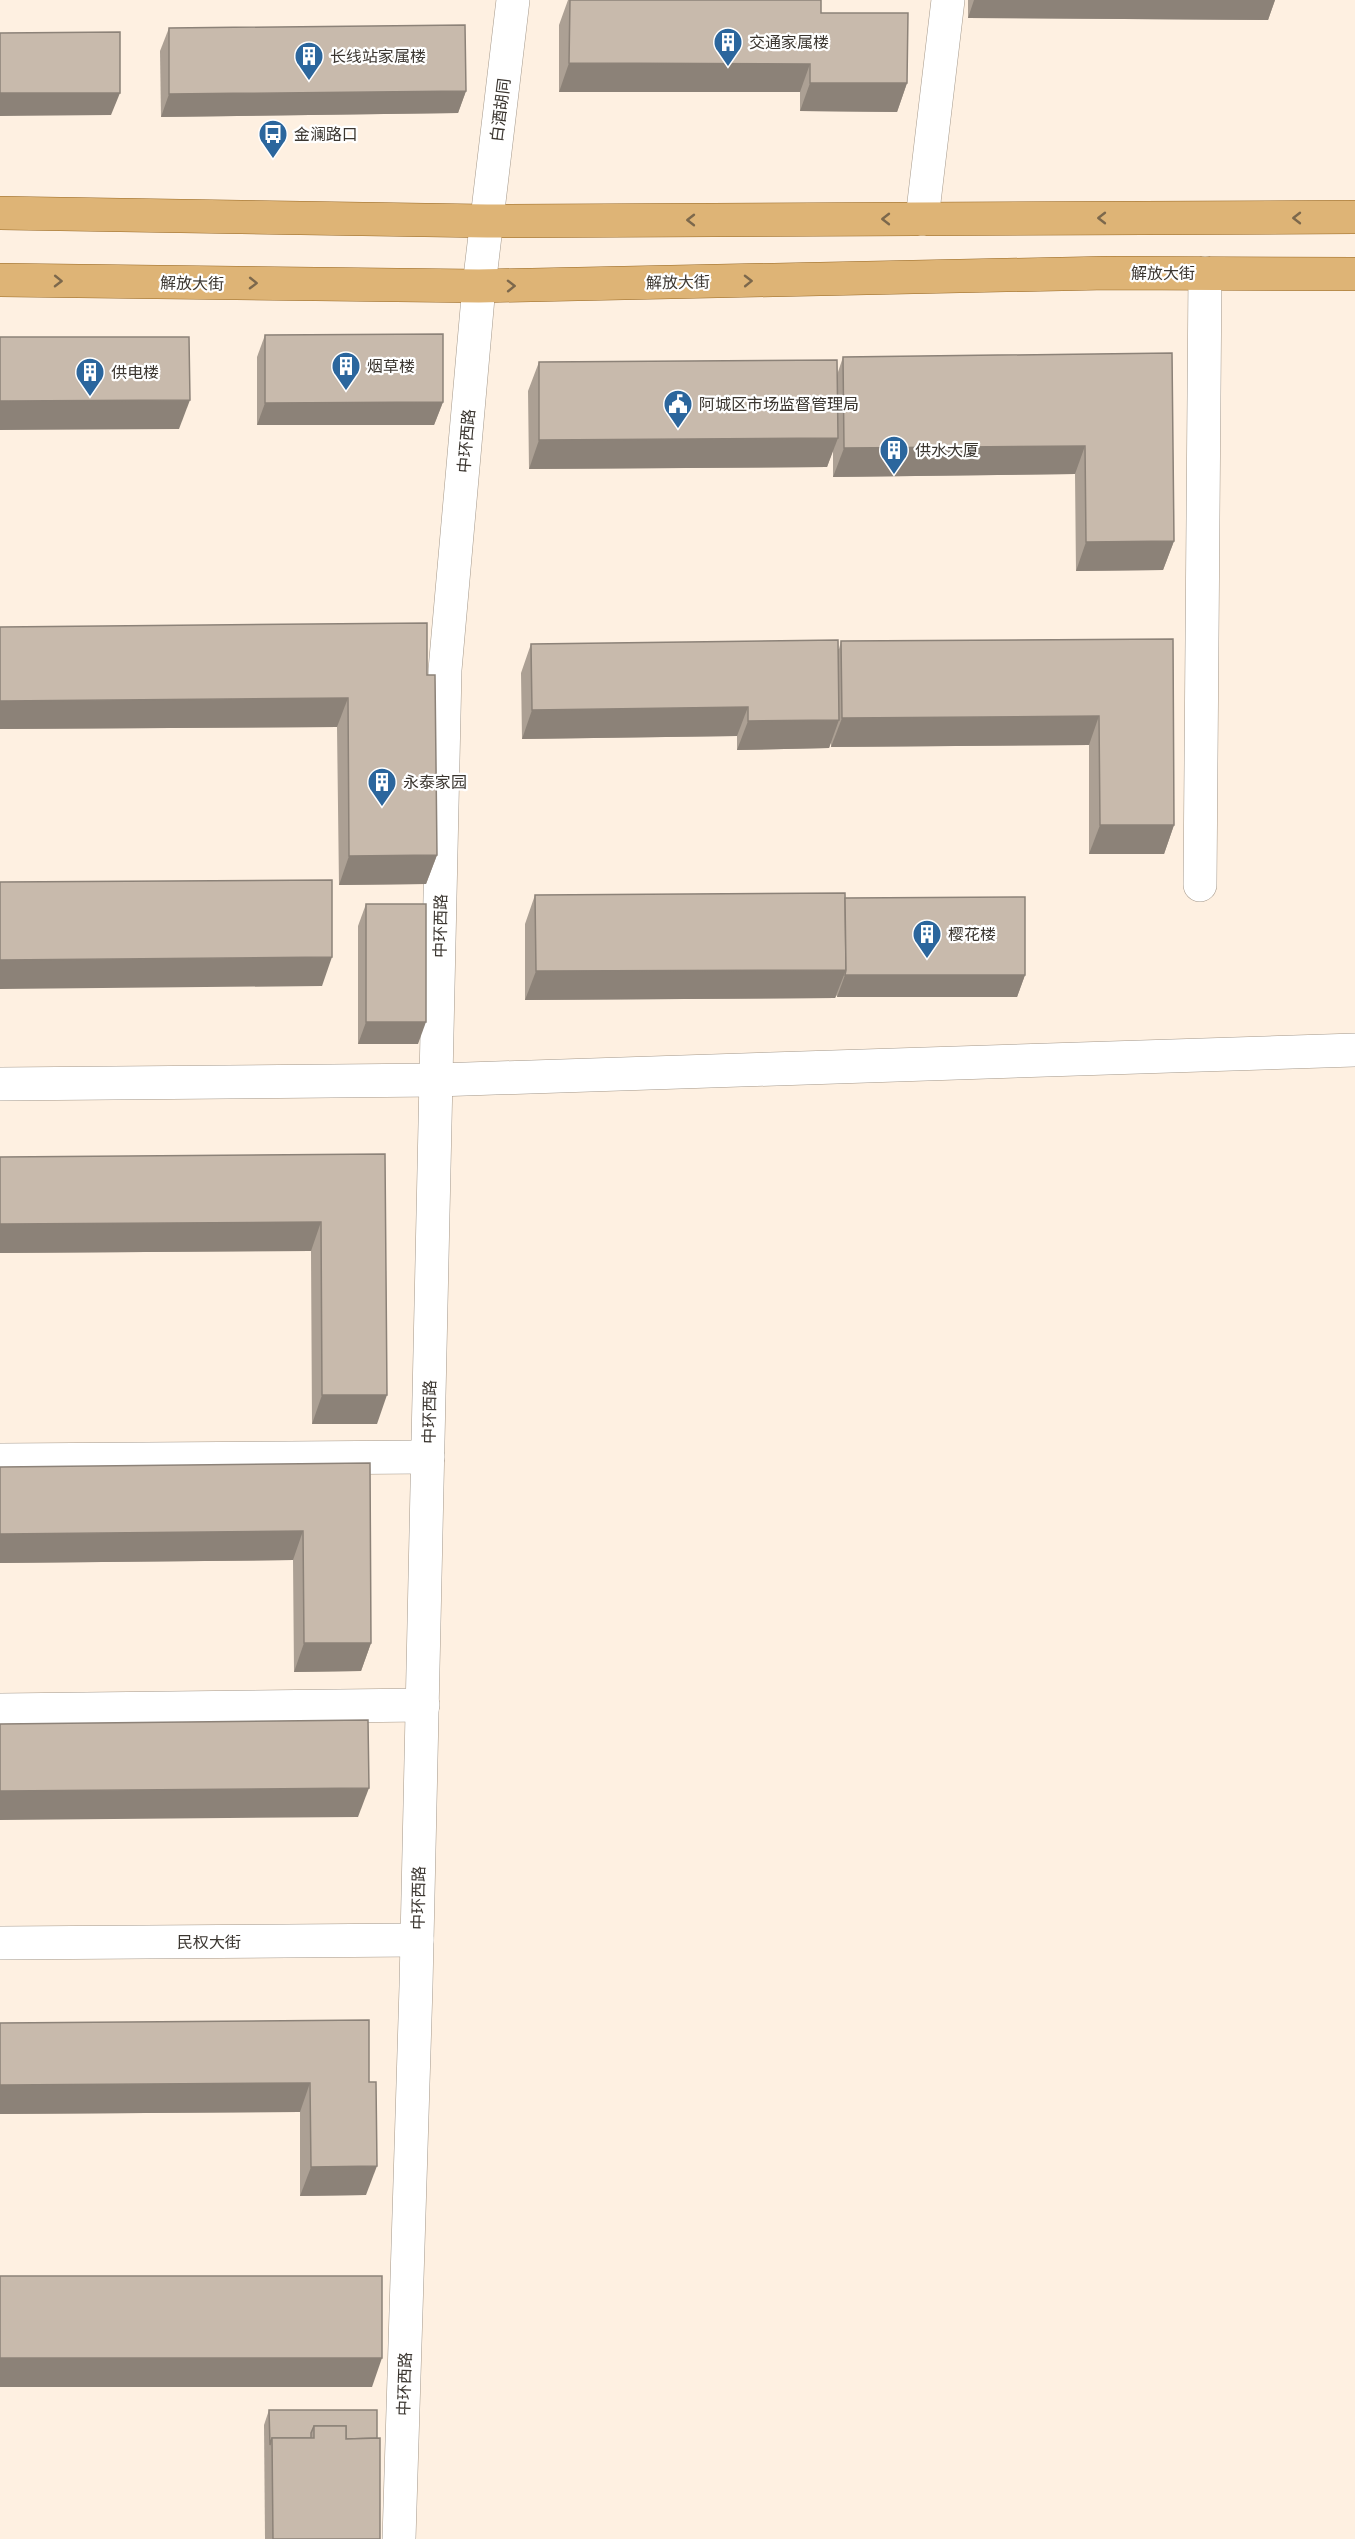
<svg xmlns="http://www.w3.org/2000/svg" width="1355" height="2539" viewBox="0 0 1355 2539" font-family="Ubuntu,'Noto Sans SC',sans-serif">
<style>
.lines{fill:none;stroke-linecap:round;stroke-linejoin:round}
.minor-casing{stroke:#a4988a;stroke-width:34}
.major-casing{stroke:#976722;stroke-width:34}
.minor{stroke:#fff;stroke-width:33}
.major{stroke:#deb476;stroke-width:33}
.wall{fill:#aca094}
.shaded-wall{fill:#8c8278}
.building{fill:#c8baac;stroke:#8c8278;stroke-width:1.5}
.oneway{stroke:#7c684c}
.labels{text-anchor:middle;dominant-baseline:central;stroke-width:4.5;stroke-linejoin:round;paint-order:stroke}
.poi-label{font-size:16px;fill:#3b3630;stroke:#fff;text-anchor:start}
.street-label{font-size:16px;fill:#3b3630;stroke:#fff}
</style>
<rect width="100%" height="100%" fill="#fef0e1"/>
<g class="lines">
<!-- minor casing -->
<g class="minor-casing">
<g id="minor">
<path d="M 922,219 L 948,0"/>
<path d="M 1200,885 L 1205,273"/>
<path d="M 0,1084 L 437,1080 L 1355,1050"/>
<path d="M 0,1460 L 428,1457"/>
<path d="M 0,1710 L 423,1705"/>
<path d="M 0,1943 L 417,1940"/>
<path d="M 399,2539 L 416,1986 L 445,670 L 479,286 L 513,0"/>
</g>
</g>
<!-- major casing -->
<g class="major-casing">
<g id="major">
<path d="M 0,213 L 487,221 L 1355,217"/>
<path d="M 0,280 L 479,286 L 1108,273 L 1355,274"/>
</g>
</g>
<!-- minor -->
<use href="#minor" class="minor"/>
<!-- major -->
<use href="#major" class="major"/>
</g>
<!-- wall -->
<g class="wall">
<path d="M 568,0 L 821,0 L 821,13 L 907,83 L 897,112 L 800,111 L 800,92 L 559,92 L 559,25 Z"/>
<path d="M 968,0 L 1275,0 L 1268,20 L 968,18 Z"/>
<path d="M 169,28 L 466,91 L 458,113 L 161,117 L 160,51 Z"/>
<path d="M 265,335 L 443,402 L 434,425 L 257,425 L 257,357 Z"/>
<path d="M 1172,353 L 1174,541 L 1163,570 L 1076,571 L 1075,474 L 833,477 L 833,450 L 827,467 L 529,469 L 528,391 L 539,362 L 837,375 L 843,357 Z"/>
<path d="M 1173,639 L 1174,825 L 1164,854 L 1089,854 L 1089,745 L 831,747 L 831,742 L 829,748 L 737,750 L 737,736 L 522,739 L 521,673 L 531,644 L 839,649 L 841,641 Z"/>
<path d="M 427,675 L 437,855 L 426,884 L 339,885 L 337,727 L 0,729 Z"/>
<path d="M 535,895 L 845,898 L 1025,975 L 1017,997 L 837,997 L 837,995 L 835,998 L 525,1000 L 525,924 Z"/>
<path d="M 366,904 L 418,1044 L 358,1044 L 358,926 Z"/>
<path d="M 385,1154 L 377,1424 L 312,1424 L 311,1251 L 0,1253 Z"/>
<path d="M 370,1463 L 371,1643 L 361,1671 L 294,1672 L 293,1560 L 0,1563 Z"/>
<path d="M 369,2020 L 366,2195 L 300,2196 L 300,2112 L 0,2114 Z"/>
<path d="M 269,2410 L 377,2438 L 380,2539 L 265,2539 L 264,2425 Z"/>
</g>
<!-- shaded-wall -->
<g class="shaded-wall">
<path d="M 974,0 L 1275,0 L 1268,20 L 968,18 Z"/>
<path d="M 569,63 L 810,64 L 800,92 L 559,92 Z"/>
<path d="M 810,83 L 907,83 L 897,112 L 800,111 Z"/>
<path d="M 466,91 L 458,113 L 161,117 L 169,94 Z"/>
<path d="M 0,93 L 120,93 L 111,115 L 0,116 Z"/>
<path d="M 190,400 L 179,429 L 0,430 L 0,401 Z"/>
<path d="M 443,402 L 434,425 L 257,425 L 265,403 Z"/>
<path d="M 838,438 L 827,467 L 529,469 L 539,440 Z"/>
<path d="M 1085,446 L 1075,474 L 833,477 L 844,448 Z"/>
<path d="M 1174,541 L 1163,570 L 1076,571 L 1086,542 Z"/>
<path d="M 348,698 L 337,727 L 0,729 L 0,701 Z"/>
<path d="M 748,707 L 737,736 L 522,739 L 532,710 Z"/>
<path d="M 1099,716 L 1089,745 L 831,747 L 842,718 Z"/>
<path d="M 839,720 L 829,748 L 737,750 L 748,721 Z"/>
<path d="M 1100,825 L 1174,825 L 1164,854 L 1089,854 Z"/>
<path d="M 437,855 L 426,884 L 339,885 L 349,856 Z"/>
<path d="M 332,957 L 322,986 L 0,989 L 0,960 Z"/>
<path d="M 846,970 L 835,998 L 525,1000 L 536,971 Z"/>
<path d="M 845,975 L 1025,975 L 1017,997 L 837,997 Z"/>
<path d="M 366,1022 L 426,1022 L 418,1044 L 358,1044 Z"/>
<path d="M 321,1222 L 311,1251 L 0,1253 L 0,1224 Z"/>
<path d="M 322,1395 L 387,1395 L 377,1424 L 312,1424 Z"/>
<path d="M 303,1531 L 293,1560 L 0,1563 L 0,1534 Z"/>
<path d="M 304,1643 L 371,1643 L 361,1671 L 294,1672 Z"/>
<path d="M 369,1788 L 358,1817 L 0,1820 L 0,1791 Z"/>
<path d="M 310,2083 L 300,2112 L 0,2114 L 0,2085 Z"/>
<path d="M 377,2166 L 366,2195 L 300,2196 L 311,2167 Z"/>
<path d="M 0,2358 L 382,2358 L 372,2387 L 0,2387 Z"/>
</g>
<!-- building -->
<g class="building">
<path d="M 570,0 L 821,0 L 821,13 L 908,13 L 907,83 L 810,83 L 810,64 L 569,63 Z"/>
<path d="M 465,25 L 466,91 L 169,94 L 169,28 Z"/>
<path d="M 120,32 L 120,93 L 0,93 L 0,33 Z"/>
<path d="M 443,334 L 443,402 L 265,403 L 265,335 Z"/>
<path d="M 0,337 L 189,337 L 190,400 L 0,401 Z"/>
<path d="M 1172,353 L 1174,541 L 1086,542 L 1085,446 L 844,448 L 843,357 Z"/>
<path d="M 837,360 L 838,438 L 539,440 L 539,362 Z"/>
<path d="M 427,623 L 427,675 L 435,675 L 437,855 L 349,856 L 348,698 L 0,701 L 0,627 Z"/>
<path d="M 1173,639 L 1174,825 L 1100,825 L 1099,716 L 842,718 L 841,641 Z"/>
<path d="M 838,640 L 839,720 L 748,721 L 748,707 L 532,710 L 531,644 Z"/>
<path d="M 332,880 L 332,957 L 0,960 L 0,882 Z"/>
<path d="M 845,893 L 846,970 L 536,971 L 535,895 Z"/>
<path d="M 1025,897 L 1025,975 L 845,975 L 846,970 L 845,898 Z"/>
<rect x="366" y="904" width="60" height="118"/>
<path d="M 385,1154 L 387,1395 L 322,1395 L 321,1222 L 0,1224 L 0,1157 Z"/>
<path d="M 370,1463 L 371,1643 L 304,1643 L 303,1531 L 0,1534 L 0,1467 Z"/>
<path d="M 368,1720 L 369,1788 L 0,1791 L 0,1724 Z"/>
<path d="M 369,2020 L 369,2082 L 376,2082 L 377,2166 L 311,2167 L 310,2083 L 0,2085 L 0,2023 Z"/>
<rect x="0" y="2276" width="382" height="82"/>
<path d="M 269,2410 L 377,2410 L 377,2438 L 346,2439 L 346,2426 L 314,2426 L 311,2433 L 311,2438 L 272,2438 L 270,2445 Z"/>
<path d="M 314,2426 L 346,2426 L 346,2439 L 380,2438 L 380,2539 L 273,2539 L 272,2438 L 314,2438 Z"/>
</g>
<!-- one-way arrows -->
<defs><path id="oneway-chevron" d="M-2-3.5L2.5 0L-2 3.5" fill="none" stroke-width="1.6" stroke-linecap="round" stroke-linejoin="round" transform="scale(1.5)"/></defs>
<g class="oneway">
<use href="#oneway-chevron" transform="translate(1102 218) rotate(180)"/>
<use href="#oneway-chevron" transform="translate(1297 218) rotate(180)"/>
<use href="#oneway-chevron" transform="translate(886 219) rotate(180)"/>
<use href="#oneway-chevron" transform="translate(691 220) rotate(180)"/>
<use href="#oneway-chevron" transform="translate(58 281) rotate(1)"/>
<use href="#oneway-chevron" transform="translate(748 281) rotate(-1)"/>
<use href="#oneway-chevron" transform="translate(253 283) rotate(1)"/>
<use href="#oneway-chevron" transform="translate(511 286) rotate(-1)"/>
</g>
<!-- icons -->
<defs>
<g id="building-pin" transform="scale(1.5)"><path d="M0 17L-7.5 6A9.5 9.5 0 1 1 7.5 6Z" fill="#2b669d" stroke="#fff"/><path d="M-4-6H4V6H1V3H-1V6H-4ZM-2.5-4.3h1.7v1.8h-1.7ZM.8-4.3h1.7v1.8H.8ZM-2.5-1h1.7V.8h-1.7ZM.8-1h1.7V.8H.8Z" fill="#fff"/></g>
<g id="bus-pin" transform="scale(1.5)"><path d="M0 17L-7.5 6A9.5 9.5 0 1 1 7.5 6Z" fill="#2b669d" stroke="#fff"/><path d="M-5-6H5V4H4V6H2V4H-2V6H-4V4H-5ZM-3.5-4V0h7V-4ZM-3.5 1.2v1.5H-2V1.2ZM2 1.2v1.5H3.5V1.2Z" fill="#fff"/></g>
<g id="civic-pin" transform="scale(1.5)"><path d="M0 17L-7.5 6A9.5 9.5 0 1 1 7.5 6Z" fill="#2b669d" stroke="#fff"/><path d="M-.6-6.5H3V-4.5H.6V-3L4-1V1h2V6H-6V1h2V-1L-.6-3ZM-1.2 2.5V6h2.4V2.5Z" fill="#fff"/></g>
</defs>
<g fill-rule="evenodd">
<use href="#building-pin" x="728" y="42"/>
<use href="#building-pin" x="309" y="56"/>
<use href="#bus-pin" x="273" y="134"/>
<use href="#building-pin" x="346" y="366"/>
<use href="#building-pin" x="90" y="372"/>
<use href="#civic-pin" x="678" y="404"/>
<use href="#building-pin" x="894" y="450"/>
<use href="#building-pin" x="382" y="782"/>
<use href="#building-pin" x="927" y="934"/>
</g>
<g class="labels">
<!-- poi labels -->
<g class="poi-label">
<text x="749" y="42">交通家属楼</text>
<text x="330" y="56">长线站家属楼</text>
<text x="294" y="134">金澜路口</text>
<text x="367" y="366">烟草楼</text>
<text x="111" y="372">供电楼</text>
<text x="699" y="404">阿城区市场监督管理局</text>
<text x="915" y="450">供水大厦</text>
<text x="403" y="782">永泰家园</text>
<text x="948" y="934">樱花楼</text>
</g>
<!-- street labels -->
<g class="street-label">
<text transform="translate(500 110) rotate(-83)">白酒胡同</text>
<text x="1163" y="273">解放大街</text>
<text transform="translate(678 282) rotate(-1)">解放大街</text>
<text transform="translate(192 283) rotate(1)">解放大街</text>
<text transform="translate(466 441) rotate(-85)">中环西路</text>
<text transform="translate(440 926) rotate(-89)">中环西路</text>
<text transform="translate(429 1412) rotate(-89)">中环西路</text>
<text transform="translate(418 1898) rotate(-89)">中环西路</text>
<text x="209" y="1942">民权大街</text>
<text transform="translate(404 2384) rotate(-88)">中环西路</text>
</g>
</g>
</svg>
